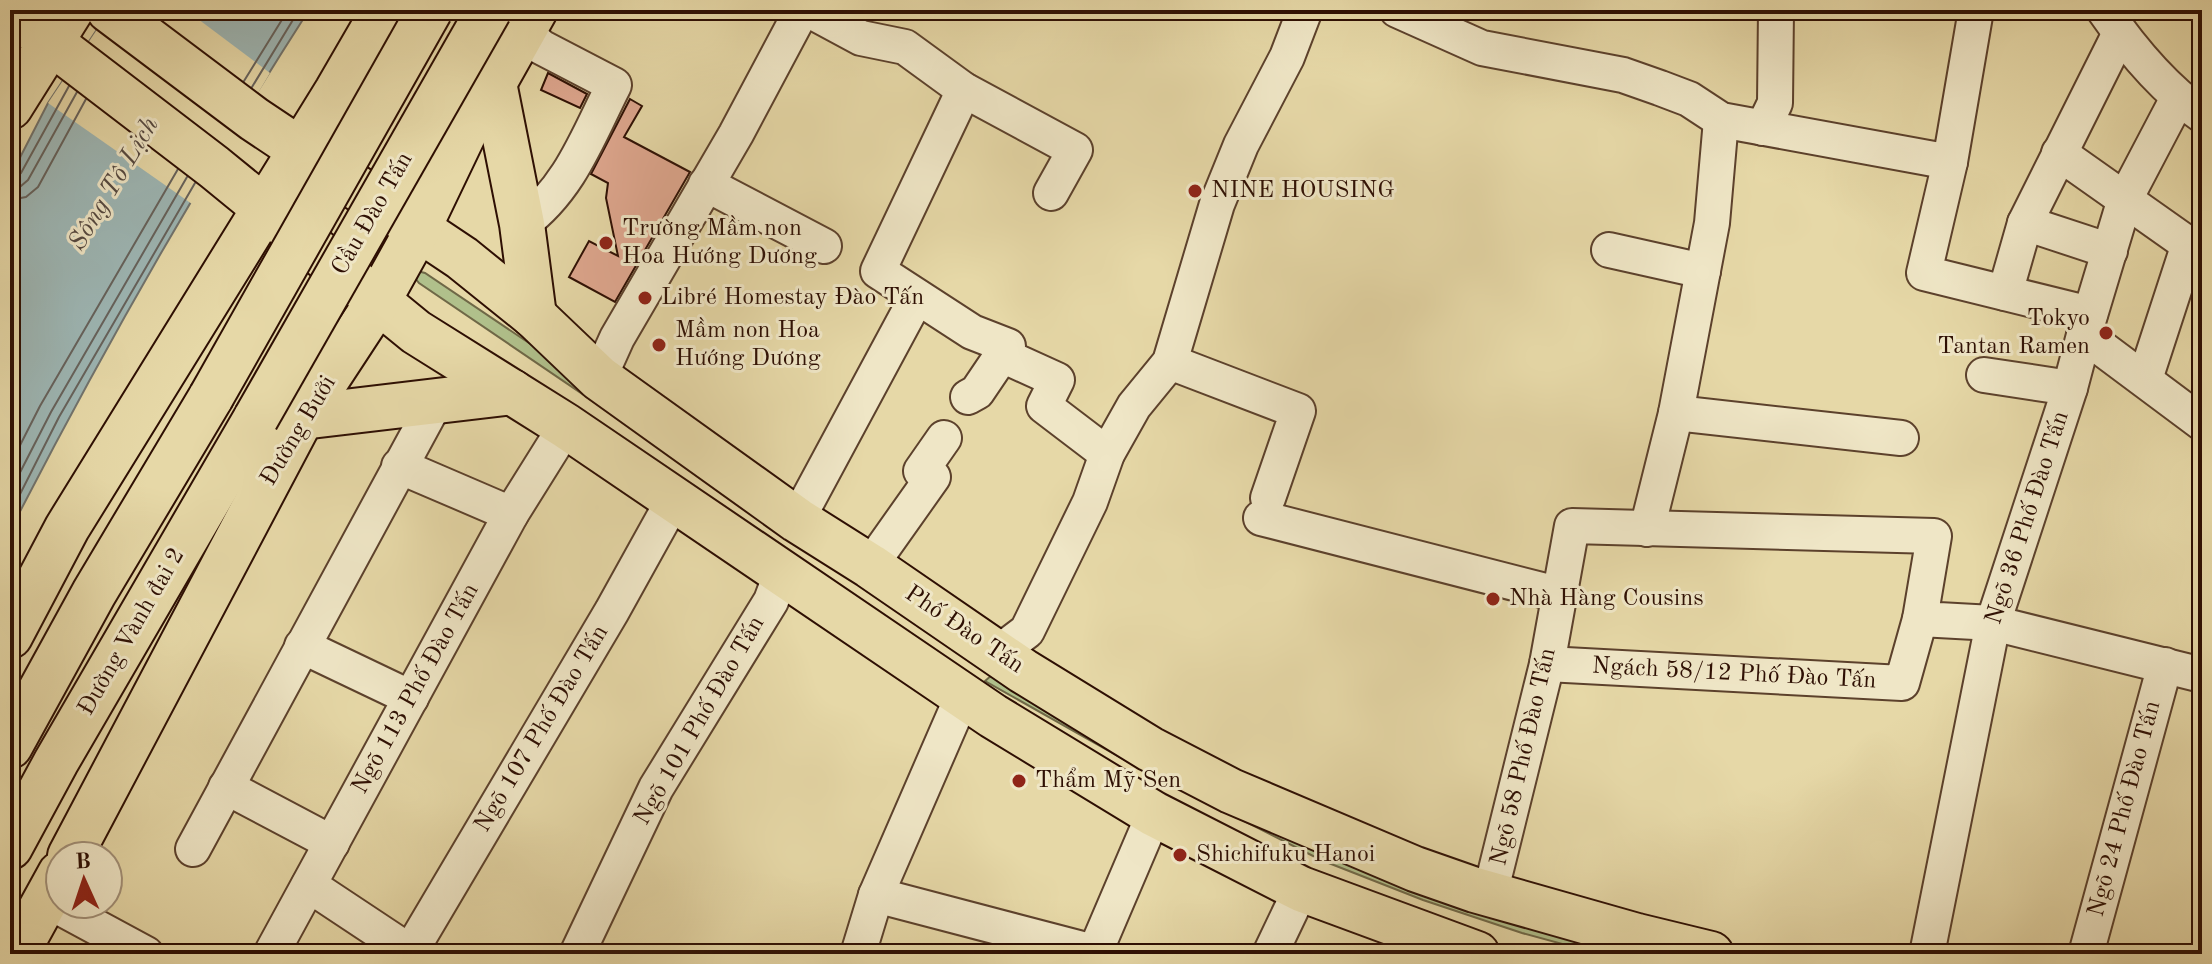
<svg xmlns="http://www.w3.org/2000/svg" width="2212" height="964" viewBox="0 0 2212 964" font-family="'Old Standard TT',serif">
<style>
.green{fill:#b0c08b;stroke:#6f6847;stroke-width:2}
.water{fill:#9db6b4;stroke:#71736d;stroke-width:2}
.pier{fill:#e6d8a7}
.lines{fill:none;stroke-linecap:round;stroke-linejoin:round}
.shore{stroke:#66625c;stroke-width:2}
.building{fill:#dfa78f;stroke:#2e0f03;stroke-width:2}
.minor-casing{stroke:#5c412c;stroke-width:38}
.major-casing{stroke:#2e0f03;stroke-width:48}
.highway-casing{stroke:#2e0f03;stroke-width:48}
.minor{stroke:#efe6c6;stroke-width:34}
.major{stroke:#e6d8a7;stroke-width:44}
.highway{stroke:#e6d8a7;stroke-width:44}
.highway-bridge-casing{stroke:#2e0f03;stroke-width:48;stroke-linecap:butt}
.highway-bridge{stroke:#e6d8a7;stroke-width:44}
.poi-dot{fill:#8f2418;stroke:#efe6c6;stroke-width:3}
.labels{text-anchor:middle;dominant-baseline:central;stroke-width:6;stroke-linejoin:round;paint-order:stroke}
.poi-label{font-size:24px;fill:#2e0f03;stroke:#efe6c6;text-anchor:start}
.street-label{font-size:24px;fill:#2e0f03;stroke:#efe6c6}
.water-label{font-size:26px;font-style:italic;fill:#554941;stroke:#efe6c6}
</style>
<rect width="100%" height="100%" fill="#e6d8a7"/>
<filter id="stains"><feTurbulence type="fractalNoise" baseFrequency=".0025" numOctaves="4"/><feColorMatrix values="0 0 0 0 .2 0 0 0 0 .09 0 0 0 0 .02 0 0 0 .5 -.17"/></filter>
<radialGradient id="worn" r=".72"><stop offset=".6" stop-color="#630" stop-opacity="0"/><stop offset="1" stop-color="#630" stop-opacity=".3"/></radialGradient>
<!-- green -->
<g class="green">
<path d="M 417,271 L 425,273 L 930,613 L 921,624 L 419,283 L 415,278 Z"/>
<path d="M 1000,668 L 1650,954 L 1599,954 L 1522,933 L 1423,900 L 1321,860 L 1132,764 L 985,681 Z"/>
</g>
<!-- water -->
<path class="water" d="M 110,10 L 309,10 C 201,178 101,353 10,531 L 10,177 L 48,103 Z"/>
<!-- pier -->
<path class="pier" d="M 110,10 L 186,10 L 270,73 L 192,204 L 48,103 Z"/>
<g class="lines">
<!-- shore -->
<g class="shore">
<path d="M 244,81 L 288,10"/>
<path d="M 252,87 L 299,10"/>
<path d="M 10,178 L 21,173 L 69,86"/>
<path d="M 10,188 L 21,186 L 28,180 L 77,92"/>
<path d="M 10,200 L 26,197 L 38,187 L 86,99"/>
<path d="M 10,465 L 40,406 L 178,169"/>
<path d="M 10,492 L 51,412 L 187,177"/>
<path d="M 10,514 L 59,417 L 195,183"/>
</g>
</g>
<!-- building -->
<g class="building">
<path d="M 548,73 L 587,94 L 580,108 L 541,90 Z"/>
<path d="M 630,99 L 642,106 L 624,137 L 690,172 L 615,302 L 569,277 L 589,241 L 618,256 L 606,198 L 608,183 L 591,174 Z"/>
</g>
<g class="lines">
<!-- minor casing -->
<g class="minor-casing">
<g id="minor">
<path d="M 809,10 L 861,38 L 905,47 L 964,90 L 1075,150 L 1051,193"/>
<path d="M 1397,10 L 1482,48 L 1623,75 L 1660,88 L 1689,99 L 1721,120 L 1950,162 L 1976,10"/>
<path d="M 2104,10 C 2131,49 2163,88 2202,115"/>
<path d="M 964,90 L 878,271 L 972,332 L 1008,346 L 1002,355 L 1057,380 L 1044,406 L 1107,454"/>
<path d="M 1763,128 L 1775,103 L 1776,10"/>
<path d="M 2059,153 L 2202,254"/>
<path d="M 1950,162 L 1924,273 L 2090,314"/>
<path d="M 706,184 L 824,246"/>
<path d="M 2025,223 L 2110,251"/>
<path d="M 522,224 C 570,189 588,136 614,85 L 541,47 L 523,31"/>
<path d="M 1609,250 L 1703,271"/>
<path d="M 2005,293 L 2025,223 L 2120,33"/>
<path d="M 2084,335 L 2202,423"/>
<path d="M 1170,362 L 1298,411 L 1268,498"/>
<path d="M 1984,375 L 2070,388"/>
<path d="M 599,378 L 617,338 L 736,134 L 802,10"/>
<path d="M 2145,379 L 2189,244"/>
<path d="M 968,397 L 977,392 L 1002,355"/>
<path d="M 1676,413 L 1901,438"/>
<path d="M 399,466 L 511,514"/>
<path d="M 1261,518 L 1561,595"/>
<path d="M 797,520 L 917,297"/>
<path d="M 1647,529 L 1676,413 L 1712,223 L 1721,120"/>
<path d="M 870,566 L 933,477 L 921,471 L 944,438"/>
<path d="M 302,646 L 411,698"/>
<path d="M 998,653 L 1027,631 L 1090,502 L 1107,454 L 1134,406 L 1170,362 L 1217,204 L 1241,145 L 1287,57 L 1305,10"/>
<path d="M 1547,664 L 1902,683 L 1920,619"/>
<path d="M 226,787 L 332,843"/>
<path d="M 193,849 L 437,399"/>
<path d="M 309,885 L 413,954"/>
<path d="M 1490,894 L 1547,664 L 1572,526 L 1934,536 L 1920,619 L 1993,623 L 2202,675"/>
<path d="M 876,895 L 1101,954"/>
<path d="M 46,900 L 146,954"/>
<path d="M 1095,952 L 1154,814"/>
<path d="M 271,954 L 511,514 L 566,426"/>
<path d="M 409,954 L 612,611 L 673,501"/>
<path d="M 577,954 L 656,788 L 771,601 L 781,574"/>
<path d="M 858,954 L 876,895 L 963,695"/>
<path d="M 1270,954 L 1301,889"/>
<path d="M 1927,954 L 1993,623 L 2070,388 L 2084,335 L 2125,199 L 2178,98"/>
<path d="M 2086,954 L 2165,665"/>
</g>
</g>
<!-- major casing -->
<g class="major-casing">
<g id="major">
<path d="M 109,10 L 254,119 L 462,258 L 534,316 L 599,378 L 797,520 L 870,566 L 1023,671 L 1150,749 L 1231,791 L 1415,869 L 1475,890 L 1637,936 L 1711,954"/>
<path d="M 10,11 L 214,167 L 416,332 L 566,426 L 993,716 L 1154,814 L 1301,889 L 1477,954"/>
<path d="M 494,83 L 522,224 L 534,316"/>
<path d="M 10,107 L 71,10"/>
<path d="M 302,417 L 512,392"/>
<path d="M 10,636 L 67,528 L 337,91 L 384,10"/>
<path d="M 70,856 L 302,417 L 378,301 L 418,229 L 476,108 L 494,83 L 535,10"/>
<path d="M 16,954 L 60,874"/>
</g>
</g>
<!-- highway casing -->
<g class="highway-casing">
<g id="highway">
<path d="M 10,746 L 94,593 L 211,397"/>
<path d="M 10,847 L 56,762 L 256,418"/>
</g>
</g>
<!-- minor -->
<use href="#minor" class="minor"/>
<!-- major -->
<use href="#major" class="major"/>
<!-- highway -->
<use href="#highway" class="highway"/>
<!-- highway-bridge casing -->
<g class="highway-bridge-casing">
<g id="highway-bridge">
<path d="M 211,397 L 430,10"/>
<path d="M 256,418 L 489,10"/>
</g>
</g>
<!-- highway-bridge -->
<use href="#highway-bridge" class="highway-bridge"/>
</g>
<!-- markers -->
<g class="poi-dot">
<circle cx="1195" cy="191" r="8"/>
<circle cx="606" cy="243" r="8"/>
<circle cx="645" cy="298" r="8"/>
<circle cx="2106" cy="333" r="8"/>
<circle cx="659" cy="345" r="8"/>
<circle cx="1493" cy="599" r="8"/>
<circle cx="1019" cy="781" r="8"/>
<circle cx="1180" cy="855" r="8"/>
</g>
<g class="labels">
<!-- poi labels -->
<g class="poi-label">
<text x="1211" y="191">NINE HOUSING</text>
<text x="622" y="229">Trường Mầm non<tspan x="622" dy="28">Hoa Hướng Dương</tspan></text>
<text x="661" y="298">Libré Homestay Đào Tấn</text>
<text x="2090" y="319" text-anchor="end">Tokyo<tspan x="2090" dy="28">Tantan Ramen</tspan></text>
<text x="675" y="331">Mầm non Hoa<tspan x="675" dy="28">Hướng Dương</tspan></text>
<text x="1509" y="599">Nhà Hàng Cousins</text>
<text x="1035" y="781">Thẩm Mỹ Sen</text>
<text x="1196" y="855">Shichifuku Hanoi</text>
</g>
<!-- street labels -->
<g class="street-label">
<text transform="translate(373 214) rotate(-60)">Cầu Đào Tấn</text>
<text transform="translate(299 431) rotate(-59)">Đường Bưởi</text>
<text transform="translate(2028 518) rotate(-72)">Ngõ 36 Phố Đào Tấn</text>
<text transform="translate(964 630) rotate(34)">Phố Đào Tấn</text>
<text transform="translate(132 632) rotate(-60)">Đường Vành đai 2</text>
<text transform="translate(1734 674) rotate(3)">Ngách 58/12 Phố Đào Tấn</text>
<text transform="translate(416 689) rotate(-61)">Ngõ 113 Phố Đào Tấn</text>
<text transform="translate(700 721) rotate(-60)">Ngõ 101 Phố Đào Tấn</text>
<text transform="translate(542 729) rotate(-59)">Ngõ 107 Phố Đào Tấn</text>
<text transform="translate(1524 757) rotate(-77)">Ngõ 58 Phố Đào Tấn</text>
<text transform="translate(2125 809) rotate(-75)">Ngõ 24 Phố Đào Tấn</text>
</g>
<!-- water labels -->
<g class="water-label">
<text transform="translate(114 184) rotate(-59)">Sông Tô Lịch</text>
</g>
</g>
<!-- margin -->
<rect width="2212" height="964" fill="none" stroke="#e6d8a7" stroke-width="40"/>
<rect x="12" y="12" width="2188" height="940" fill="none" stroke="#2e0f03" stroke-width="4"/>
<rect x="20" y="20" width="2172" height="924" fill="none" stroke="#2e0f03" stroke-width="2"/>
<!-- north arrow -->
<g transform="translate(84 880) rotate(357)"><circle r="38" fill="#efe6c6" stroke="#a29078" stroke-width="2"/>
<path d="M0-6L14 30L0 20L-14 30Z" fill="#8f2418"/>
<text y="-12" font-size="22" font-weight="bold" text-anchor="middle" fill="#2e0f03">B</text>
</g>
<rect width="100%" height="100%" filter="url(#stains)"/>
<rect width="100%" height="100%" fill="url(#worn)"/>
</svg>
